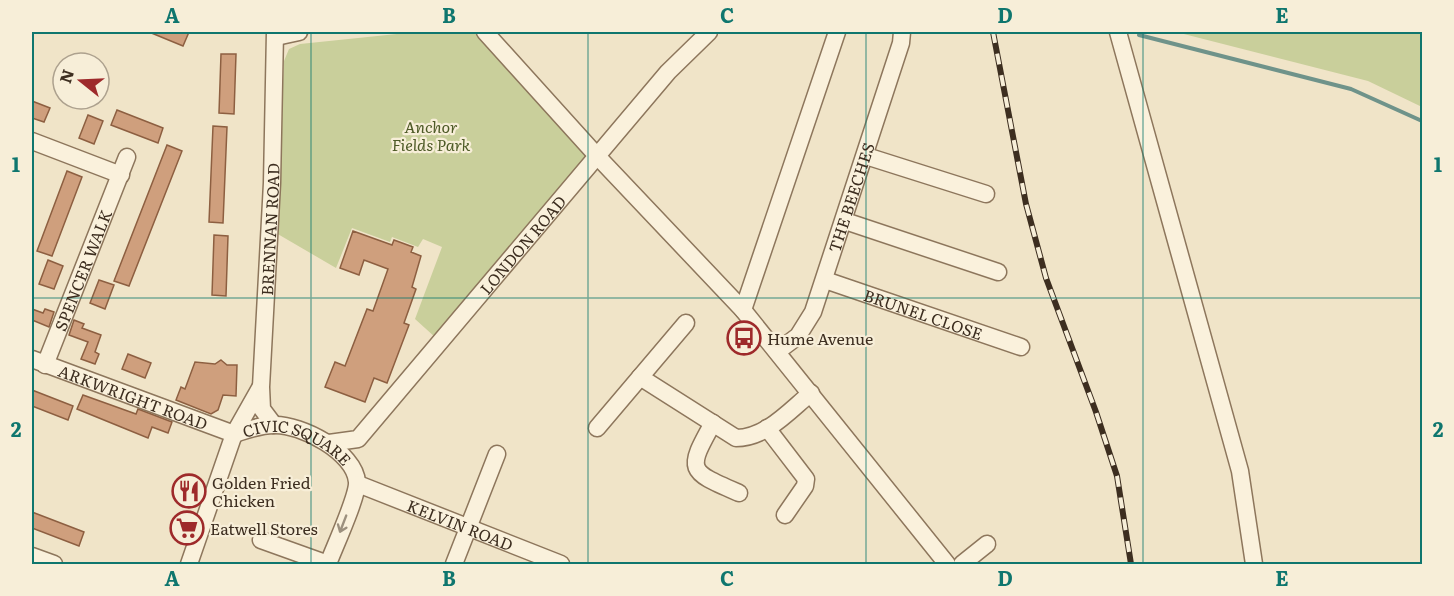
<svg xmlns="http://www.w3.org/2000/svg" width="1454" height="596" viewBox="0 0 1454 596" font-family="Literata,serif">
<style>
.green{fill:#c9cf9b}
.lines{fill:none;stroke-linecap:round;stroke-linejoin:round}
.stream{stroke:#6f938a;stroke-width:4}
.building{fill:#cf9f7d;stroke:#8d5f41;stroke-width:1.5}
.minor-casing{stroke:#8d765c;stroke-width:19}
.minor{stroke:#faf1dc;stroke-width:16}
.rail-casing{stroke:#3d2e20;stroke-width:6}
.rail{stroke:#f7eed8;stroke-width:4;stroke-dasharray:11;stroke-linecap:butt}
.oneway{stroke:#9c907e}
.grid{fill:none;stroke:#0f766e;stroke-width:1.5;stroke-opacity:0.55}
.labels{text-anchor:middle;dominant-baseline:central;stroke-width:4.5;stroke-linejoin:round;paint-order:stroke}
.park-label{font-size:16px;font-style:italic;fill:#4d5a26;stroke:#f7eed8}
.street-label{font-size:16px;fill:#3d2e20;stroke:#f7eed8}
.poi-label{font-size:16px;fill:#3d2e20;stroke:#f7eed8;text-anchor:start}
.neatline{fill:none;stroke:#0f766e;stroke-width:2}
.grid-label{font-size:20px;text-anchor:middle;font-weight:bold;fill:#0f766e}
</style>
<rect width="100%" height="100%" fill="#f0e4c8"/>
<!-- green -->
<g class="green">
<path d="M 416,32 L 478,32 L 585,151 L 586,157 L 436,338 L 415,319 L 442,247 L 423,239 L 418,247 L 392,237 L 390,242 L 352,228 L 336,268 L 276,233 L 284,61 L 289,49 L 300,44 Z"/>
<path d="M 1176,32 L 1422,32 L 1422,107 L 1368,81 Z"/>
</g>
<g class="lines">
<!-- stream -->
<path class="stream" d="M 1139,35 L 1351,89 L 1422,121"/>
</g>
<!-- building -->
<g class="building">
<path d="M 149,32 L 189,32 L 183,46 Z"/>
<path d="M 221,54 L 236,54 L 234,114 L 219,113 Z"/>
<path d="M 32,101 L 50,108 L 44,122 L 32,118 Z"/>
<path d="M 117,110 L 163,128 L 158,143 L 111,125 Z"/>
<path d="M 88,115 L 103,121 L 94,144 L 79,138 Z"/>
<path d="M 213,126 L 227,127 L 223,223 L 209,222 Z"/>
<path d="M 167,145 L 182,151 L 129,286 L 114,281 Z"/>
<path d="M 67,171 L 82,177 L 52,256 L 37,251 Z"/>
<path d="M 353,231 L 392,245 L 394,240 L 413,247 L 411,252 L 421,256 L 412,287 L 416,289 L 404,323 L 409,325 L 387,383 L 374,378 L 365,402 L 325,387 L 335,362 L 345,366 L 367,309 L 373,311 L 388,269 L 364,260 L 359,275 L 340,268 Z"/>
<path d="M 214,235 L 228,236 L 226,296 L 212,295 Z"/>
<path d="M 48,260 L 63,266 L 54,289 L 39,284 Z"/>
<path d="M 99,280 L 114,285 L 105,309 L 90,303 Z"/>
<path d="M 32,309 L 43,313 L 45,309 L 54,312 L 49,327 L 32,320 Z"/>
<path d="M 74,320 L 84,324 L 82,328 L 101,335 L 95,352 L 99,354 L 95,364 L 81,359 L 88,342 L 69,335 Z"/>
<path d="M 128,354 L 151,363 L 145,378 L 122,369 Z"/>
<path d="M 221,360 L 227,365 L 237,365 L 236,396 L 223,395 L 218,410 L 211,414 L 176,400 L 181,387 L 185,389 L 195,362 L 215,364 Z"/>
<path d="M 32,390 L 73,406 L 68,420 L 32,406 Z"/>
<path d="M 83,395 L 136,414 L 138,409 L 172,422 L 168,433 L 152,427 L 148,438 L 77,409 Z"/>
<path d="M 32,512 L 84,532 L 79,546 L 32,528 Z"/>
</g>
<g class="lines">
<!-- minor casing -->
<g class="minor-casing">
<g id="minor">
<path d="M 485,32 L 598,157 L 743,310 L 947,564"/>
<path d="M 1118,32 L 1240,471 L 1254,564"/>
<path d="M 276,37 L 299,32"/>
<path d="M 32,141 L 121,175"/>
<path d="M 866,156 L 986,194"/>
<path d="M 845,221 L 998,272"/>
<path id="s1" d="M 825,280 L 1021,347"/>
<path d="M 743,310 L 837,32"/>
<path id="s2" d="M 778,351 L 798,336 L 813,312 L 901,43 L 902,32"/>
<path id="s3" d="M 32,359 L 234,434"/>
<path id="s4" d="M 45,365 L 127,157"/>
<path d="M 640,377 L 736,438 C 766,438 789,411 811,393"/>
<path d="M 713,423 C 686,471 688,471 739,493"/>
<path id="s5" d="M 274,425 L 262,409 L 261,387 L 272,183 L 275,32"/>
<path d="M 597,428 L 686,323"/>
<path d="M 767,428 L 806,479 L 805,486 L 785,515"/>
<path id="s6" d="M 234,434 C 247,430 260,425 274,425 C 301,424 355,452 357,482 C 358,496 334,548 328,564"/>
<path id="s7" d="M 329,443 L 358,439 L 668,72 L 709,32"/>
<path id="s8" d="M 358,484 L 561,564"/>
<path d="M 261,540 L 328,564"/>
<path d="M 32,556 L 54,564"/>
<path d="M 189,564 L 234,434 L 260,388"/>
<path d="M 454,564 L 497,454"/>
<path d="M 962,564 L 987,544"/>
</g>
</g>
<!-- minor -->
<use href="#minor" class="minor"/>
<!-- rail casing -->
<g class="rail-casing">
<path id="rail" d="M 993,32 L 1026,204 L 1046,278 L 1096,412 L 1117,476 L 1131,564"/>
</g>
<!-- rail -->
<use href="#rail" class="rail"/>
</g>
<!-- one-way arrows -->
<defs><path id="oneway-shaft" d="M-6 0H5M1.5-3L5.5 0L1.5 3" fill="none" stroke-width="1.6" stroke-linecap="round" stroke-linejoin="round" transform="scale(1.5)"/></defs>
<use class="oneway" href="#oneway-shaft" transform="translate(343 524) rotate(111)"/>
<!-- grid -->
<path class="grid" d="M 311,32 L 311,564M 588,32 L 588,564M 866,32 L 866,564M 1143,32 L 1143,564M 32,298 L 1422,298"/>
<!-- icons -->
<defs>
<g id="bus-ring" transform="scale(1.725)"><circle r="9.5" fill="#f7eed8" stroke="#9e2a2b" stroke-width="1.5"/><path d="M-5-6H5V4H4V6H2V4H-2V6H-4V4H-5ZM-3.5-4V0h7V-4ZM-3.5 1.2v1.5H-2V1.2ZM2 1.2v1.5H3.5V1.2Z" fill="#9e2a2b"/></g>
<g id="restaurant-ring" transform="scale(1.725)"><circle r="9.5" fill="#f7eed8" stroke="#9e2a2b" stroke-width="1.5"/><path d="M-5-6h1v4h1v-4h1v4h1v-4h1v5L-1.5 .5V6h-2V.5L-5-1ZM5-6V6H3V1.5H1.5Q1.5-4 5-6Z" fill="#9e2a2b"/></g>
<g id="supermarket-ring" transform="scale(1.725)"><circle r="9.5" fill="#f7eed8" stroke="#9e2a2b" stroke-width="1.5"/><path d="M-6-5.5h2.5l.6 2H6L4.5 2H-2.5L-4.4-4H-6ZM-1.5 3.2a1.3 1.3 0 1 0 .1 0ZM3 3.2a1.3 1.3 0 1 0 .1 0Z" fill="#9e2a2b"/></g>
</defs>
<g fill-rule="evenodd">
<use href="#bus-ring" x="744" y="338"/>
<use href="#restaurant-ring" x="189" y="491"/>
<use href="#supermarket-ring" x="187" y="528"/>
</g>
<g class="labels">
<!-- park labels -->
<g class="park-label">
<text x="431" y="126">Anchor<tspan x="431" dy="18">Fields Park</tspan></text>
</g>
<!-- street labels -->
<g class="street-label">
<text stroke="none"><textPath href="#s2" startOffset="174">THE BEECHES</textPath></text>
<text stroke="none"><textPath href="#s5" startOffset="200">BRENNAN ROAD</textPath></text>
<text stroke="none"><textPath href="#s7" startOffset="284">LONDON ROAD</textPath></text>
<text stroke="none"><textPath href="#s4" startOffset="102">SPENCER WALK</textPath></text>
<text stroke="none"><textPath href="#s1" startOffset="104">BRUNEL CLOSE</textPath></text>
<text stroke="none"><textPath href="#s3" startOffset="108">ARKWRIGHT ROAD</textPath></text>
<text stroke="none"><textPath href="#s6" startOffset="68">CIVIC SQUARE</textPath></text>
<text stroke="none"><textPath href="#s8" startOffset="110">KELVIN ROAD</textPath></text>
</g>
<!-- poi labels -->
<g class="poi-label">
<text x="767" y="338">Hume Avenue</text>
<text x="212" y="482">Golden Fried<tspan x="212" dy="18">Chicken</tspan></text>
<text x="210" y="528">Eatwell Stores</text>
</g>
</g>
<!-- border -->
<rect width="1454" height="596" fill="none" stroke="#f7eed8" stroke-width="66"/>
<!-- north arrow -->
<g transform="translate(81 81) rotate(288)"><circle r="28" fill="#f7eed8" stroke="#ada18e" stroke-width="1.5"/>
<path d="M0-4.5L10 22L0 15L-10 22Z" fill="#9e2a2b"/>
<text y="-9" font-size="16" font-weight="bold" text-anchor="middle" fill="#3d2e20">N</text>
</g>
<rect x="33" y="33" width="1388" height="530" class="neatline"/>
<g class="grid-label">
<text x="172" y="23">A</text>
<text x="449" y="23">B</text>
<text x="727" y="23">C</text>
<text x="1005" y="23">D</text>
<text x="1282" y="23">E</text>
<text x="16" y="172">1</text>
<text x="1438" y="172">1</text>
<text x="16" y="437">2</text>
<text x="1438" y="437">2</text>
<text x="172" y="586">A</text>
<text x="449" y="586">B</text>
<text x="727" y="586">C</text>
<text x="1005" y="586">D</text>
<text x="1282" y="586">E</text>
</g>
</svg>
